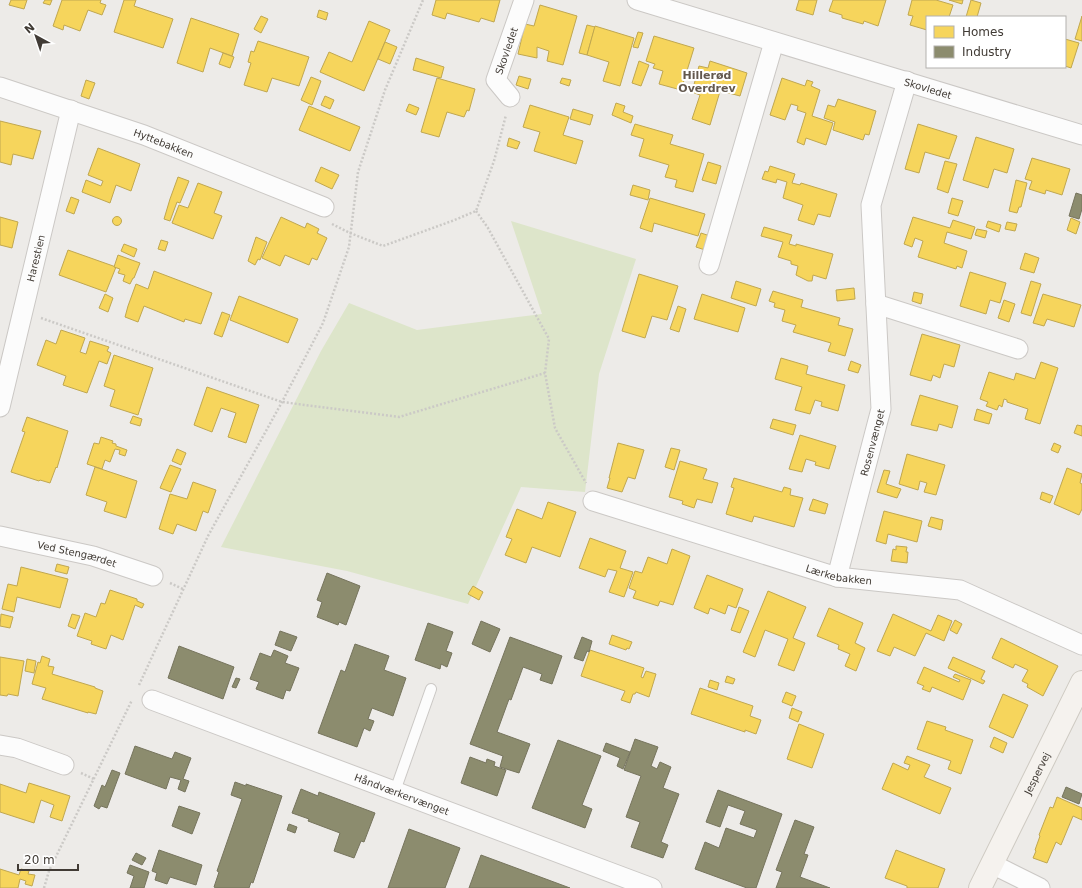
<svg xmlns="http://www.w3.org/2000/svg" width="1082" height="888" viewBox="0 0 1082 888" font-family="'DejaVu Sans',sans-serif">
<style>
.green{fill:#dde5ca}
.homes{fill:#f6d55c;stroke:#c0a750}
.industry{fill:#8c8c6e;stroke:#76745d}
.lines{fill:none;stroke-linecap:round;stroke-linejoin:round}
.lane-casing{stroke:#cbc8c5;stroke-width:12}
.street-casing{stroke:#cbc8c5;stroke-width:21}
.secondary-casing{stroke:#cecac2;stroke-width:24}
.path{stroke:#cbc9c6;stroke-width:2.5;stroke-dasharray:2 2;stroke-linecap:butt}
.lane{stroke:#fcfcfc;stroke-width:10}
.street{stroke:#fcfcfc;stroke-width:19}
.secondary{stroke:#f5f2ee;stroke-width:22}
.labels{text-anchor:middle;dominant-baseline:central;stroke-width:4;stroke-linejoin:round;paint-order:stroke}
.street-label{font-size:10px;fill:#413b35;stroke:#fff}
.neighbourhood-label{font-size:11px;font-weight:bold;fill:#63584e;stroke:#fff}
</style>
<rect width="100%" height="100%" fill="#edebe8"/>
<!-- green -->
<path class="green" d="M 511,221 L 636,259 L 599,374 L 585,492 L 521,487 L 468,604 L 347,571 L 221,547 L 321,351 L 349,303 L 417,330 L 542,314 Z"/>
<!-- homes -->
<g class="homes">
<path d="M 11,0 L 27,0 L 24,9 L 9,5 Z"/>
<path d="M 45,0 L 52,0 L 50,5 L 43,3 Z"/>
<path d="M 62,0 L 101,0 L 100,3 L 106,5 L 102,15 L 88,10 L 80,31 L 64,25 L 63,30 L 53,26 Z"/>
<path d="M 124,0 L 136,0 L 134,6 L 173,19 L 163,48 L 114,32 Z"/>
<path d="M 436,0 L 500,0 L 494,22 L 481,18 L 479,22 L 447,13 L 445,19 L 432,15 Z"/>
<path d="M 799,0 L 817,0 L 813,15 L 796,10 Z"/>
<path d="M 833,0 L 886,0 L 878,26 L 864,21 L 863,24 L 842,18 L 842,15 L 829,11 Z"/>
<path d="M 912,0 L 936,0 L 953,5 L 949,17 L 927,17 L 927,30 L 910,25 L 913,16 L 908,15 Z"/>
<path d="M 949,0 L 963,0 L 962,4 Z"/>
<path d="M 971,0 L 981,3 L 977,17 L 966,17 Z"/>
<path d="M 540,5 L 577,16 L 563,65 L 547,61 L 549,51 L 537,47 L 537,58 L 518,54 L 525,24 L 534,26 Z"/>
<path d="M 319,10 L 328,13 L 326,20 L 317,17 Z"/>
<path d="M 261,16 L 268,19 L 261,33 L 254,29 Z"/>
<path d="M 1082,16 L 1082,41 L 1075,39 Z"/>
<path d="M 191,18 L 239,34 L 232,56 L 210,48 L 203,72 L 177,63 Z"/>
<path d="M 369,21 L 390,30 L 364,91 L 320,72 L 329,52 L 352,62 Z"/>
<path d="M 587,25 L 595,27 L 587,55 L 579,53 Z"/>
<path d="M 595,26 L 634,38 L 620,86 L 603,81 L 609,62 L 587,55 Z"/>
<path d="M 638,32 L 643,33 L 638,48 L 633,47 Z"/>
<path d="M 654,36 L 694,48 L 681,90 L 659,84 L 663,71 L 653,68 L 655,64 L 646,61 Z"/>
<path d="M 1065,39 L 1079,43 L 1071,68 L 1065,66 Z"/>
<path d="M 258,41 L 309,57 L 299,86 L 272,78 L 267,92 L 244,85 L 251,63 L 248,62 L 251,51 L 254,52 Z"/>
<path d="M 385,42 L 397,47 L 390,64 L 378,59 Z"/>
<path d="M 223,53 L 234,57 L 230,68 L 219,64 Z"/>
<path d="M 416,58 L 444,67 L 441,78 L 413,70 Z"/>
<path d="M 639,61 L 649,65 L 641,86 L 632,83 Z"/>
<path d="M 710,61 L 747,73 L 740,96 L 725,92 L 726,89 L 721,88 L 710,125 L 692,119 L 700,95 L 692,92 L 699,66 L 708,68 Z"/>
<path d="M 519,76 L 531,79 L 528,89 L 516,85 Z"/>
<path d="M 311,77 L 321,81 L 312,105 L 301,100 Z"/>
<path d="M 437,78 L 475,89 L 469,111 L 467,110 L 464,117 L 447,112 L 439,137 L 421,132 Z"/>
<path d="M 562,78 L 571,80 L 569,86 L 560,83 Z"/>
<path d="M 782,78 L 805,86 L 807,80 L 813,82 L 811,86 L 820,90 L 812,116 L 833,123 L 826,145 L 806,138 L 804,145 L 797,142 L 806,113 L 797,110 L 798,106 L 791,104 L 785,120 L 770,115 Z"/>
<path d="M 86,80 L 95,83 L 89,99 L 81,96 Z"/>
<path d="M 325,96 L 334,100 L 330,109 L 321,105 Z"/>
<path d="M 838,99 L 876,111 L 869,135 L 865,134 L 863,140 L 833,130 L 835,122 L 824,118 L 828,105 L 835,107 Z"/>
<path d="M 616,103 L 625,106 L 623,112 L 633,116 L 631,123 L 612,115 Z"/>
<path d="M 409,104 L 419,108 L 416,115 L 406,111 Z"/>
<path d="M 530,105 L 569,117 L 563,135 L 583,141 L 576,164 L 534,151 L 540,132 L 523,127 Z"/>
<path d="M 309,106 L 360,127 L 350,151 L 299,130 Z"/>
<path d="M 573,109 L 593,115 L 590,125 L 570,119 Z"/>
<path d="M 0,121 L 41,131 L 33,159 L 13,154 L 11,165 L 0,162 Z"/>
<path d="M 635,124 L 673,135 L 670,144 L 704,154 L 693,192 L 675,187 L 677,180 L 665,177 L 669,165 L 639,156 L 644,139 L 631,135 Z"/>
<path d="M 918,124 L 957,136 L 949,159 L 925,152 L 919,173 L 905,169 Z"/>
<path d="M 976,137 L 1014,149 L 1007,173 L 994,169 L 988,188 L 963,180 Z"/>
<path d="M 509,138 L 520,142 L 517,149 L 507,146 Z"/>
<path d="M 98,148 L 140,164 L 131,191 L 116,185 L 110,203 L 82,192 L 86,180 L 101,186 L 103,181 L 88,175 Z"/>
<path d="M 1032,158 L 1070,169 L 1062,195 L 1046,190 L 1045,194 L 1029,189 L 1032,181 L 1025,179 Z"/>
<path d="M 945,161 L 957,164 L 948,193 L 937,189 Z"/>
<path d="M 708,162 L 721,166 L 716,184 L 702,180 Z"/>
<path d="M 770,166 L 795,174 L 792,183 L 800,185 L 801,183 L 837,194 L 830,217 L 818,214 L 814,225 L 798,220 L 803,205 L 783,198 L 787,182 L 777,179 L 776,183 L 762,179 L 765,171 L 768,172 Z"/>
<path d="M 321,167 L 339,175 L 332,189 L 315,181 Z"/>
<path d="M 178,177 L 189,181 L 180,203 L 177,202 L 170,221 L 164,219 L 170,199 Z"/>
<path d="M 1016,180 L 1027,183 L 1021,207 L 1019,207 L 1017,213 L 1009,211 Z"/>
<path d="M 198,183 L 222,192 L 214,213 L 222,216 L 213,239 L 172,223 L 179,205 L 188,208 Z"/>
<path d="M 633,185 L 650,190 L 648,200 L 630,195 Z"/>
<path d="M 71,197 L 79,200 L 74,214 L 66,211 Z"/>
<path d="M 650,198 L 705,214 L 698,236 L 654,223 L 652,232 L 640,228 Z"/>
<path d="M 952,198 L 963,201 L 958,216 L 948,213 Z"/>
<circle cx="117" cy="221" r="4.5"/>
<path d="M 0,217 L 18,222 L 12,248 L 0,245 Z"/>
<path d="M 281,217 L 305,228 L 307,223 L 319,229 L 317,233 L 327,238 L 317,260 L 312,258 L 309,265 L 285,255 L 280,266 L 262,258 Z"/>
<path d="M 913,217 L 950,228 L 953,220 L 975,227 L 971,239 L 947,232 L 944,243 L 967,251 L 962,268 L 957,266 L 956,269 L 918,257 L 923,241 L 915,238 L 912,247 L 904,244 Z"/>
<path d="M 1071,218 L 1080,222 L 1076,234 L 1067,230 Z"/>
<path d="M 988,221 L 1001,225 L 999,232 L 986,227 Z"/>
<path d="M 1007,222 L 1017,224 L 1015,231 L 1005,229 Z"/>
<path d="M 764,227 L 792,235 L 789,244 L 796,246 L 796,244 L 833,254 L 826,279 L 813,275 L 812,281 L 808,281 L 796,275 L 798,266 L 791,264 L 791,261 L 778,257 L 783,242 L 761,236 Z"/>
<path d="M 977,229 L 987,231 L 985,238 L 975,235 Z"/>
<path d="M 701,233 L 710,236 L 705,250 L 696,247 Z"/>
<path d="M 256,237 L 267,242 L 260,260 L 258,259 L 255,265 L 248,261 Z"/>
<path d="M 161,240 L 168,242 L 165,251 L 158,249 Z"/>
<path d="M 124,244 L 137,249 L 134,257 L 121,251 Z"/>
<path d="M 68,250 L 116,267 L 106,292 L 59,275 Z"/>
<path d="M 1025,253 L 1039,258 L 1034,273 L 1020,269 Z"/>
<path d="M 118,255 L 140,263 L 134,278 L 133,278 L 130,284 L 123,281 L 125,275 L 118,273 L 120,269 L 114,267 Z"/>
<path d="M 154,271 L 212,293 L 201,324 L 185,319 L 184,322 L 144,306 L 138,322 L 125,317 L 128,306 L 136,284 L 148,289 Z"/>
<path d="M 970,272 L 1006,283 L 1000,303 L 990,300 L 986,314 L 960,306 Z"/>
<path d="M 639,274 L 678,286 L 667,320 L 652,316 L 645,338 L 622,331 Z"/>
<path d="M 736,281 L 761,289 L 756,306 L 731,298 Z"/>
<path d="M 1031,281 L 1041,284 L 1031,316 L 1021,313 Z"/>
<path d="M 854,288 L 855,299 L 837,301 L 836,290 Z"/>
<path d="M 773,291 L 803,300 L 801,307 L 840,318 L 838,325 L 853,329 L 845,356 L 828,351 L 831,343 L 793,332 L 796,325 L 782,321 L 785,310 L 774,307 L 775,303 L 769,301 Z"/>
<path d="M 914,292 L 923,294 L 921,304 L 912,301 Z"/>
<path d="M 105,294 L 113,298 L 108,312 L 99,308 Z"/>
<path d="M 702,294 L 745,308 L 738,332 L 694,319 Z"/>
<path d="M 1043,294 L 1081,305 L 1074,327 L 1047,319 L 1044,326 L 1033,323 Z"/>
<path d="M 239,296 L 298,319 L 288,343 L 230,320 Z"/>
<path d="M 1004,300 L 1015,304 L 1009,322 L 998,318 Z"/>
<path d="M 678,306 L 686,309 L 679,332 L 670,329 Z"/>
<path d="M 222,312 L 230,315 L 222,337 L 214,334 Z"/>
<path d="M 61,330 L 85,338 L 80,352 L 86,354 L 90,341 L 109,347 L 107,351 L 111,353 L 107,364 L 99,361 L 87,393 L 63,385 L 66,376 L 37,365 L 46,340 L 56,344 Z"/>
<path d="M 922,334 L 960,345 L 954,367 L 944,364 L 940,378 L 933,375 L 931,381 L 910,375 Z"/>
<path d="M 114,355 L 153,368 L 138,415 L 110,406 L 115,390 L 104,386 Z"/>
<path d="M 781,358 L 808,366 L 806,374 L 845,385 L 838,411 L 821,406 L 822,402 L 815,400 L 810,414 L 795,410 L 802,387 L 775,379 Z"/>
<path d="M 851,361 L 861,365 L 858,373 L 848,370 Z"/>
<path d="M 1041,362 L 1058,368 L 1040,424 L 1025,419 L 1028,409 L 1007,402 L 1007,400 L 1004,399 L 1002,407 L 999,405 L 997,410 L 986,406 L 988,402 L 980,399 L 989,372 L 1014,380 L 1016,373 L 1035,379 Z"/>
<path d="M 207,387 L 259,405 L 246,443 L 228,437 L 236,413 L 221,408 L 212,432 L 194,425 Z"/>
<path d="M 920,395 L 958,406 L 952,428 L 939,424 L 937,431 L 911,425 Z"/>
<path d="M 977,409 L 992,414 L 989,424 L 974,420 Z"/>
<path d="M 133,416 L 142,419 L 140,426 L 130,423 Z"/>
<path d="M 27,417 L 68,431 L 57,468 L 56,467 L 50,483 L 40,480 L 39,481 L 11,472 L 25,432 L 22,431 Z"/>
<path d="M 773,419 L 796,425 L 793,435 L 770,428 Z"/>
<path d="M 1077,425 L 1082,426 L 1082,436 L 1074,433 Z"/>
<path d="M 800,435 L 836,446 L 829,469 L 815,465 L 816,462 L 806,459 L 802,472 L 789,469 Z"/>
<path d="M 101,437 L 113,441 L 112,443 L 116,444 L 116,446 L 127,450 L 125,456 L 119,454 L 120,450 L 115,449 L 110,462 L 105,460 L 102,469 L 87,464 L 94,443 L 99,444 Z"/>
<path d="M 618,443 L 644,450 L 635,479 L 628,477 L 622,492 L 607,488 L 610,478 L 609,478 Z"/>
<path d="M 1054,443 L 1061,446 L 1058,453 L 1051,450 Z"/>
<path d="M 671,448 L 680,450 L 674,470 L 665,467 Z"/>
<path d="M 177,449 L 186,453 L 181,465 L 172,461 Z"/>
<path d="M 907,454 L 945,465 L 936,495 L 924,492 L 927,483 L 920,481 L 918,490 L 899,484 Z"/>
<path d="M 680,461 L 707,469 L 703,479 L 718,483 L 712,503 L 697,499 L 694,508 L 682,504 L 683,501 L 669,497 Z"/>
<path d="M 170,465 L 181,469 L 171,492 L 160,488 Z"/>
<path d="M 95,467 L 137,481 L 126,518 L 104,511 L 107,502 L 86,495 Z"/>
<path d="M 1067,468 L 1082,474 L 1080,483 L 1082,484 L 1082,509 L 1079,515 L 1054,504 Z"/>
<path d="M 884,470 L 890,471 L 886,484 L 901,489 L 897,498 L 877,492 Z"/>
<path d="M 734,478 L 782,492 L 784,487 L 791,489 L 790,495 L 803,498 L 794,527 L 754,516 L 752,522 L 726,514 L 734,488 L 731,487 Z"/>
<path d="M 193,482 L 216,490 L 208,513 L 203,511 L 196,531 L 177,524 L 173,534 L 159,529 L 170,494 L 187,499 Z"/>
<path d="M 1042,492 L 1053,496 L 1050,503 L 1040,499 Z"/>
<path d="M 813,499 L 828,504 L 825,514 L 809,510 Z"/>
<path d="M 548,502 L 576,512 L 560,557 L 532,547 L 526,563 L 505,555 L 512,539 L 506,537 L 517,509 L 542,519 Z"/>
<path d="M 884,511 L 922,521 L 917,542 L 888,534 L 886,544 L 876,541 Z"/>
<path d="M 931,517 L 943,520 L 941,530 L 928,526 Z"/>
<path d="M 590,538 L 626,551 L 620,568 L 633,572 L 624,597 L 609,592 L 617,571 L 608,569 L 605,577 L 579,568 Z"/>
<path d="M 896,546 L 907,547 L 906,552 L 908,552 L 907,563 L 891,561 L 893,549 L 896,550 Z"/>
<path d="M 672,549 L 690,556 L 673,605 L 660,601 L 658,606 L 633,598 L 636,591 L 629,588 L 635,571 L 642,573 L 648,557 L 667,564 Z"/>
<path d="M 57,564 L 69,567 L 67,574 L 55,571 Z"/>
<path d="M 21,567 L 68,579 L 60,608 L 17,597 L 14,612 L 2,609 L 8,584 L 17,586 Z"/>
<path d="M 707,575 L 743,589 L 736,608 L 728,605 L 725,614 L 710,608 L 708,614 L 694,608 Z"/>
<path d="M 473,586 L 483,592 L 479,600 L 468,594 Z"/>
<path d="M 110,590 L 137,599 L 137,601 L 144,604 L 142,608 L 135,605 L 123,640 L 111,635 L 106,649 L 91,644 L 92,641 L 77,636 L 85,613 L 96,617 L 101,603 L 105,604 Z"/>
<path d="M 768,591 L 806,607 L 793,638 L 805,643 L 794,671 L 778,665 L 788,639 L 765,630 L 755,657 L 743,652 Z"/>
<path d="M 739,607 L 749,611 L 740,633 L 731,630 Z"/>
<path d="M 829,608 L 863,623 L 855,643 L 865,648 L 856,671 L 845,666 L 850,654 L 838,649 L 839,645 L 817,636 Z"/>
<path d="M 1,614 L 13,617 L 10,628 L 0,626 Z"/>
<path d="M 72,614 L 80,616 L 75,629 L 68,626 Z"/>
<path d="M 893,614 L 931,631 L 938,615 L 952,621 L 944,641 L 926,633 L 915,656 L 894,647 L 890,656 L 877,651 Z"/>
<path d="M 955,620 L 962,624 L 957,634 L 950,630 Z"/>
<path d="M 612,635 L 632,642 L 629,649 L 627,648 L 626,650 L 609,644 Z"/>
<path d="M 1001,638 L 1058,666 L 1043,696 L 1027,687 L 1028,684 L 1022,681 L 1028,670 L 1015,664 L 1013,668 L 992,658 Z"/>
<path d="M 590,650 L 644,668 L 641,677 L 643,678 L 646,671 L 656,674 L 649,697 L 636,692 L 635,694 L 633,694 L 630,703 L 621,700 L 625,691 L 581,676 Z"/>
<path d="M 42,656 L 50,659 L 48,666 L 54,667 L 52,674 L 95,687 L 95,688 L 103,691 L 96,714 L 88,712 L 88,713 L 42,699 L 46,688 L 32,684 L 38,662 L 40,663 Z"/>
<path d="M 0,657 L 24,661 L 18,696 L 8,694 L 7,696 L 0,695 Z"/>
<path d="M 953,657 L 985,671 L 981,679 L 985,681 L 983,684 L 948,668 Z"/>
<path d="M 27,659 L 36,661 L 34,673 L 25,671 Z"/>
<path d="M 924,667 L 959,682 L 960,680 L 953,677 L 955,674 L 971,680 L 963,700 L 932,687 L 930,692 L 922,689 L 924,686 L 917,683 Z"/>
<path d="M 727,676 L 735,679 L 733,684 L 725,682 Z"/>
<path d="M 710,680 L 719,683 L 717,690 L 708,687 Z"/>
<path d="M 700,688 L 753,706 L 750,716 L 761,720 L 756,734 L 745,730 L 745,732 L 691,714 Z"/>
<path d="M 786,692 L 796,696 L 792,706 L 782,702 Z"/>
<path d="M 1003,694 L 1028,705 L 1013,738 L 989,727 Z"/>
<path d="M 792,708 L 802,712 L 798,722 L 789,718 Z"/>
<path d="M 927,721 L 946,727 L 945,730 L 973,740 L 961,774 L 948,769 L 951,761 L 917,749 Z"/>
<path d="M 799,724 L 824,734 L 812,768 L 787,759 Z"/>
<path d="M 994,737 L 1007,743 L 1003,753 L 990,747 Z"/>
<path d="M 907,756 L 930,765 L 924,777 L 951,788 L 940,814 L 882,789 L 893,763 L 908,770 L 910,765 L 904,763 Z"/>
<path d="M 29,783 L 70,796 L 62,821 L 50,817 L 54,805 L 41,800 L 34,823 L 0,812 L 0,784 L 26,793 Z"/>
<path d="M 1057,797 L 1082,808 L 1082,820 L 1073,816 L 1061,845 L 1056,842 L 1047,863 L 1033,858 L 1036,851 L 1035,850 L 1040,836 L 1039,835 L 1050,807 L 1053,808 Z"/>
<path d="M 896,850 L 945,869 L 938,888 L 907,888 L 907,886 L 885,878 Z"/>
<path d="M 0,869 L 19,875 L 21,869 L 29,871 L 28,874 L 35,875 L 32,886 L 25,884 L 26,881 L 20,879 L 18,888 L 0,888 Z"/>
</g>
<!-- industry -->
<g class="industry">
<path d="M 1076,193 L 1082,195 L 1082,209 L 1079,219 L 1069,216 Z"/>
<path d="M 327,573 L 360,586 L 346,625 L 339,622 L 338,625 L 317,617 L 322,602 L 317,600 Z"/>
<path d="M 481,621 L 500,629 L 490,652 L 472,644 Z"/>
<path d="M 428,623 L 453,632 L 446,651 L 452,653 L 447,667 L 441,664 L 440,669 L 415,660 Z"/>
<path d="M 280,631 L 297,637 L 291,651 L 275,645 Z"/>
<path d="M 510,637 L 562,656 L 552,684 L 540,680 L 542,674 L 523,667 L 511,700 L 509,699 L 497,732 L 530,744 L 519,773 L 500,767 L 503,756 L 470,744 Z"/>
<path d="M 582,637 L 592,641 L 589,652 L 587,651 L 583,661 L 574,658 Z"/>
<path d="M 355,644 L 389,656 L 384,670 L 406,678 L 393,716 L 372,708 L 368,719 L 374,721 L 370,731 L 364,728 L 357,747 L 318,733 L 341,670 L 345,672 Z"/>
<path d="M 179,646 L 234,667 L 223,699 L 168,678 Z"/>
<path d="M 274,650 L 288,656 L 285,663 L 299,668 L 290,691 L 286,690 L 283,699 L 256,689 L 259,682 L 250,679 L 260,653 L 271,657 Z"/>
<path d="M 236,678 L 240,679 L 236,688 L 232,687 Z"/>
<path d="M 635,739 L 658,747 L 651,766 L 657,769 L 660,762 L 671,767 L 663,788 L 679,794 L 661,842 L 668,845 L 663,858 L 631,847 L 640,822 L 626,817 L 641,776 L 624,770 Z"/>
<path d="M 558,740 L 601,756 L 582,805 L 592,809 L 585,828 L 532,808 Z"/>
<path d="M 606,743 L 630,752 L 623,769 L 617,766 L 620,758 L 603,751 Z"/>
<path d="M 135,746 L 172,759 L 175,752 L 191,758 L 183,779 L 189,781 L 185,792 L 178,789 L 181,780 L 170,777 L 166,789 L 125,774 Z"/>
<path d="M 470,757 L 486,763 L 487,759 L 495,762 L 494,766 L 506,770 L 497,796 L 461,783 Z"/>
<path d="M 112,770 L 120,773 L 107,808 L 101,806 L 99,809 L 94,806 L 102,785 L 105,787 Z"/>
<path d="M 235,782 L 246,786 L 246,784 L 282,796 L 253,883 L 251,882 L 249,888 L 216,888 L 214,887 L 219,872 L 217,871 L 242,799 L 231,795 Z"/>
<path d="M 1066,787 L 1082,794 L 1079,804 L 1062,797 Z"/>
<path d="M 301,789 L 318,796 L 319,792 L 375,813 L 364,842 L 361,841 L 354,858 L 334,851 L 340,833 L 308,821 L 309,819 L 292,813 Z"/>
<path d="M 718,790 L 782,814 L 756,888 L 747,888 L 695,869 L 705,842 L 719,848 L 726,828 L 754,838 L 757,830 L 740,824 L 745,811 L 728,805 L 720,827 L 706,822 Z"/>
<path d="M 179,806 L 200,813 L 192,834 L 172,826 Z"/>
<path d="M 795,820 L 814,827 L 804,854 L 808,855 L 800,877 L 830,888 L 776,888 L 782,872 L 776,870 Z"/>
<path d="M 289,824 L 297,827 L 295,833 L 287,830 Z"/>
<path d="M 409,829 L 460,848 L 445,888 L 388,888 Z"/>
<path d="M 159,850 L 202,865 L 196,885 L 170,877 L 167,884 L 155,880 L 157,873 L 152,871 Z"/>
<path d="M 136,853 L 146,858 L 142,865 L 132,860 Z"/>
<path d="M 481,855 L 570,888 L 469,888 Z"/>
<path d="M 130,865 L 149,872 L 144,888 L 130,888 L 134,876 L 127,873 Z"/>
</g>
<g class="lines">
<!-- lane casing -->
<g class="lane-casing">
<path id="lane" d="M 395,791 L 431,689"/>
</g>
<!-- street casing -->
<g class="street-casing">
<g id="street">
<path id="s1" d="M 637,0 L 1082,135"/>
<path id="s2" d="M 0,87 L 144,135 L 324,207"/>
<path id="s3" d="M 510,97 L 496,80 L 524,0"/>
<path d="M 709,265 L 774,42"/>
<path d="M 876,304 L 1018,349"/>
<path id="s4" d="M 0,407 L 71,110"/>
<path id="s5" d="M 593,501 L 837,577 L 960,590 L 1082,645"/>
<path id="s6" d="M 0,536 L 93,556 L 153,576"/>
<path id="s7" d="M 837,577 L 881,409 L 871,205 L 907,81"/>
<path id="s8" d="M 152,700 L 652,888"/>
<path d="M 0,745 L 17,748 L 64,765"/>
<path d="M 992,864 L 1040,888"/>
</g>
</g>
<!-- secondary casing -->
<g class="secondary-casing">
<g id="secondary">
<path id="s9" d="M 980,888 L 1082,682"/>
</g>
</g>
<!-- path -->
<g class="path">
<path d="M 476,211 L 488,228 L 549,339 L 545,373 L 555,428 L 586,483"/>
<path d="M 332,224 L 350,233 L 383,246 L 452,221 L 476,211 L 494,161 L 506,115"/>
<path d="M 41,318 L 282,402 L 399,417 L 545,373"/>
<path d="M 170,583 L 183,589"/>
<path d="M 139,685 L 208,536 L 282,402 L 323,323 L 349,247 L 358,172 L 385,90 L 423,0"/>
<path d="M 81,773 L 94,779"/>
<path d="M 44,888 L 49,871 L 132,700"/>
</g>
<!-- lane -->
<use href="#lane" class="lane"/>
<!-- street -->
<use href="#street" class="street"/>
<!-- secondary -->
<use href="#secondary" class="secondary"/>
</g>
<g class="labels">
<!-- street labels -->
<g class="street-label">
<text stroke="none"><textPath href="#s3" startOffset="53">Skovledet</textPath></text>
<text stroke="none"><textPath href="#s1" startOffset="304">Skovledet</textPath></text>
<text stroke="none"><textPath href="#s2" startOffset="173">Hyttebakken</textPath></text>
<text stroke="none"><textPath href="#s4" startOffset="153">Harestien</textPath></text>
<text stroke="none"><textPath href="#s7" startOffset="139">Rosenvænget</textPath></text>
<text stroke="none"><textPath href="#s6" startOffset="79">Ved Stengærdet</textPath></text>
<text stroke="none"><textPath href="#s5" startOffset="257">Lærkebakken</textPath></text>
<text stroke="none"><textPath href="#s9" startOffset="128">Jespervej</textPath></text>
<text stroke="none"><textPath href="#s8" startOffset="267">Håndværkervænget</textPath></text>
</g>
<!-- neighbourhood labels -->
<g class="neighbourhood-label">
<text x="707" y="75">Hillerød<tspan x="707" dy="13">Overdrev</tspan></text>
</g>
</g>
<!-- legend -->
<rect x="926" y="16" width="140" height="52" fill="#ffffff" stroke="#b3b1ae"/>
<rect x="934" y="26" width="20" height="12" fill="#f6d55c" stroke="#b3b1ae"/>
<text x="962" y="36" font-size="12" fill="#413b35">Homes</text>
<rect x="934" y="46" width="20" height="12" fill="#8c8c6e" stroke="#b3b1ae"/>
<text x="962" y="56" font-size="12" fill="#413b35">Industry</text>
<!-- north arrow -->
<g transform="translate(36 36) rotate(320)" stroke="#ffffff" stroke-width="3" paint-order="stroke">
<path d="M0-3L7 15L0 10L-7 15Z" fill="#413b35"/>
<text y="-6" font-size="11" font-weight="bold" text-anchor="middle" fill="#413b35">N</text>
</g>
<!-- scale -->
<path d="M18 864v6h60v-6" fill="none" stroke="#413b35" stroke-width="2"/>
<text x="24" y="864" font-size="12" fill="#413b35" stroke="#ffffff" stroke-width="3" paint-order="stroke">20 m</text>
</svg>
